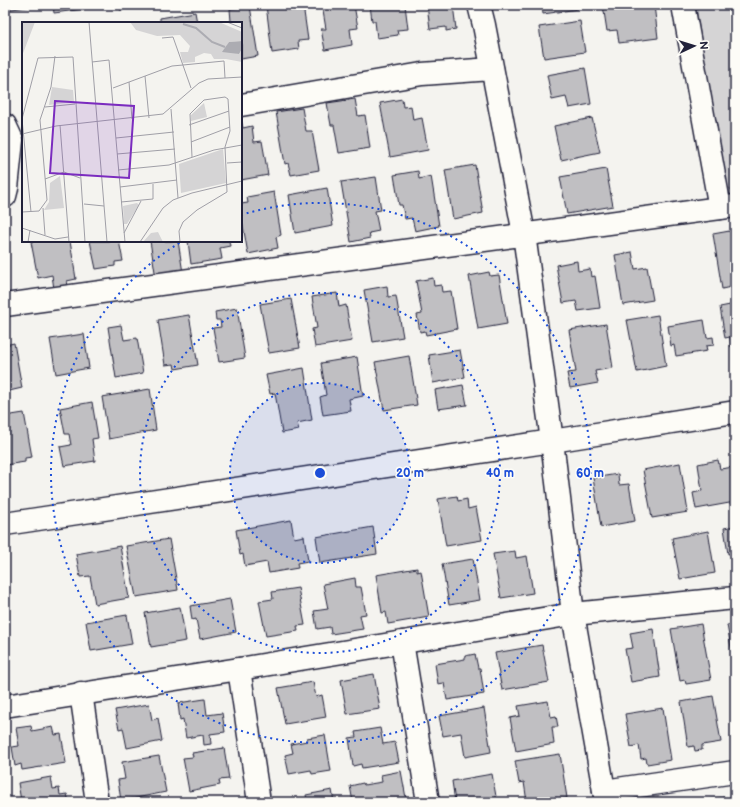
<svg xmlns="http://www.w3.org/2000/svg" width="740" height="807" viewBox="0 0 740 807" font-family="'Balsamiq Sans',sans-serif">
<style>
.green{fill:#d5d4d5;stroke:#7c7b88}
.building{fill:#c0bfc2;stroke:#22223b}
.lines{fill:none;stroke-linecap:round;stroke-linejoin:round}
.minor-casing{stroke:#22223b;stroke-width:25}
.tertiary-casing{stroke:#22223b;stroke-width:25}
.minor{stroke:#fdfcf7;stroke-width:22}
.tertiary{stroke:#fdfcf7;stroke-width:22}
.ring{fill:none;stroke:#1d4ed8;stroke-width:2;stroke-dasharray:2 4}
.inset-river{fill:none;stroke:#acacb2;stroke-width:2}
.inset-road{fill:none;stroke:#a09fa7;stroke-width:1}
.view{fill:#7b2cbf;fill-opacity:0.15;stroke:#7b2cbf;stroke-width:2}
.inset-edge{fill:none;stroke:#22223b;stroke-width:2}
.centre{fill:#1d4ed8;stroke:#fdfcf7;stroke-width:2}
.ring-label{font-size:12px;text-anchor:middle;font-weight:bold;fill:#1d4ed8;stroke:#fdfcf7;stroke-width:3;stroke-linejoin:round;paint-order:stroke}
</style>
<rect width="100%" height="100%" fill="#f4f3ef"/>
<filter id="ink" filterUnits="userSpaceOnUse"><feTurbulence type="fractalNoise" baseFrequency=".025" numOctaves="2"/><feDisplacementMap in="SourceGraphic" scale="8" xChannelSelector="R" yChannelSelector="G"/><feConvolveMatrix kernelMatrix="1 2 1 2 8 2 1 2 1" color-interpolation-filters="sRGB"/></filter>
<g filter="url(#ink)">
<!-- green -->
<path class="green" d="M 696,5 L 735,5 L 735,193 L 721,181 Z"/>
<!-- building -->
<g class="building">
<path d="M 5,5 L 34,5 L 34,6 L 5,10 Z"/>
<path d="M 53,5 L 84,5 L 84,9 L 54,13 Z"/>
<path d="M 119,5 L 138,5 L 138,8 L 120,10 Z"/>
<path d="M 266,5 L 303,5 L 308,40 L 298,41 L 299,49 L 272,53 Z"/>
<path d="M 322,5 L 354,5 L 358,28 L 350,29 L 352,45 L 325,50 L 321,29 L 326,29 Z"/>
<path d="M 370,5 L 405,5 L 408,29 L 397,30 L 398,35 L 377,38 L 375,21 L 372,21 Z"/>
<path d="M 427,5 L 453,5 L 456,29 L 446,31 L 446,27 L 430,29 Z"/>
<path d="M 542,5 L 577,5 L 578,9 L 543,14 Z"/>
<path d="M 603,5 L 654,5 L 658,38 L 619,43 L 617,30 L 607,31 Z"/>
<path d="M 250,6 L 258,56 L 241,59 L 241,23 L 223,23 L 231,21 L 230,9 Z"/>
<path d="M 195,12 L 197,23 L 160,23 L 160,18 Z"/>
<path d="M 580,21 L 585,52 L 544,58 L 539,27 Z"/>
<path d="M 585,68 L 591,104 L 569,108 L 566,97 L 552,100 L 547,75 Z"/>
<path d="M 355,99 L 358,116 L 365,115 L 370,148 L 339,153 L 334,125 L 331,125 L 327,103 Z"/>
<path d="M 402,99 L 403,107 L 411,106 L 413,120 L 422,118 L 428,150 L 390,157 L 380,103 Z"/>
<path d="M 302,108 L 306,131 L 312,131 L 319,170 L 291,175 L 288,163 L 285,164 L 276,112 Z"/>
<path d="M 592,118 L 600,152 L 561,160 L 554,126 Z"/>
<path d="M 241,119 L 243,128 L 252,126 L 254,142 L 262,141 L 268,175 L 241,180 Z"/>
<path d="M 475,165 L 483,213 L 453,219 L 445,170 Z"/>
<path d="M 606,169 L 613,206 L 567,214 L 560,177 Z"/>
<path d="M 418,171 L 419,179 L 431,176 L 439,226 L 415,231 L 412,218 L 405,219 L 402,205 L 399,205 L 394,175 Z"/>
<path d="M 376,177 L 381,210 L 375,211 L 379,231 L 369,233 L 370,238 L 351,242 L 341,182 Z"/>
<path d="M 327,188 L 333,226 L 295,233 L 289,195 Z"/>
<path d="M 274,192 L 281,235 L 276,237 L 278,248 L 248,254 L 241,214 L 241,204 L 248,203 L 247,197 Z"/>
<path d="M 735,230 L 735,286 L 722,289 L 713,234 Z"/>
<path d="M 35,241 L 70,241 L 76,279 L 67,281 L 68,286 L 54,289 L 52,275 L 38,278 L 31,242 Z"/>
<path d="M 90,241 L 119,241 L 123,261 L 115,262 L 115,266 L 96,269 Z"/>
<path d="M 150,241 L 178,241 L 183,273 L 156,278 Z"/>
<path d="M 188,241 L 229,241 L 230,246 L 220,248 L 222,259 L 191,264 Z"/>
<path d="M 632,252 L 635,269 L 647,267 L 653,300 L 623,305 L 615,255 Z"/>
<path d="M 577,261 L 578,271 L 590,269 L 591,277 L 595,276 L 600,308 L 578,311 L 576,301 L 563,303 L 556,265 Z"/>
<path d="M 489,272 L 490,276 L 499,275 L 507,324 L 478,329 L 469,276 Z"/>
<path d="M 433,278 L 434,286 L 441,285 L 442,292 L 451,291 L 457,329 L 426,335 L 425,331 L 420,332 L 417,315 L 422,314 L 416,281 Z"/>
<path d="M 387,286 L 388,297 L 396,296 L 403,337 L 373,342 L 364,290 Z"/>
<path d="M 337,293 L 339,307 L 346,305 L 352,341 L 315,347 L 312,329 L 317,328 L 312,297 Z"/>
<path d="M 291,299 L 300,348 L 269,353 L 260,304 Z"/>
<path d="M 735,304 L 735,346 L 731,347 L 730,337 L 725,338 L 720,307 Z"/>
<path d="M 237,308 L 245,358 L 219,362 L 213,328 L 221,327 L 220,320 L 216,320 L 215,312 Z"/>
<path d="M 189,315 L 198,365 L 175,369 L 174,364 L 165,365 L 158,320 Z"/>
<path d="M 658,315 L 666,366 L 637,372 L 627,320 Z"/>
<path d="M 704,320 L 707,338 L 713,337 L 714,345 L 706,346 L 707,351 L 676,356 L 674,345 L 671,346 L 668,326 Z"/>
<path d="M 606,324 L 613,368 L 595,371 L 598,383 L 570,388 L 567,373 L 576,372 L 569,330 Z"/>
<path d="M 121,325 L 124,340 L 137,338 L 143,373 L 116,378 L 108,327 Z"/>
<path d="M 84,334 L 89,368 L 56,374 L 50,339 Z"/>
<path d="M 14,343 L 22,388 L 5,392 L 5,345 Z"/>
<path d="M 460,350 L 465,377 L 433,383 L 429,355 Z"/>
<path d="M 409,356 L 417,405 L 384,410 L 375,362 Z"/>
<path d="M 357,357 L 363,396 L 349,399 L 351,411 L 323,415 L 320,397 L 326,395 L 321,363 Z"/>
<path d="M 304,368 L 312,420 L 297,423 L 299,430 L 282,433 L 275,393 L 270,394 L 266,375 Z"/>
<path d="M 463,385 L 467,405 L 438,409 L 435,390 Z"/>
<path d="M 150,389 L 156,430 L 109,439 L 102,397 Z"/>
<path d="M 92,402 L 98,438 L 92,439 L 95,461 L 64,466 L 60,447 L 71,445 L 69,434 L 65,434 L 60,408 Z"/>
<path d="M 24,413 L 32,457 L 25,458 L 25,462 L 5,465 L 5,416 Z"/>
<path d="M 718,460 L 720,469 L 734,467 L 735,474 L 735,502 L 696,509 L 693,493 L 702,491 L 698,464 Z"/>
<path d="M 680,463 L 688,512 L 652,518 L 643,470 Z"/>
<path d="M 618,474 L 619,485 L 629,484 L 635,521 L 601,527 L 593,478 Z"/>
<path d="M 457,496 L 458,501 L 467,499 L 468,509 L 476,507 L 482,540 L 446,546 L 438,499 Z"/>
<path d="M 291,520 L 294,538 L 304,536 L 308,561 L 297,563 L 298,568 L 269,573 L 267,562 L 245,566 L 243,554 L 240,555 L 236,530 Z"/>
<path d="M 735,526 L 735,553 L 728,554 L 724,528 Z"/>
<path d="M 373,527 L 377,554 L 320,563 L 316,537 Z"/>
<path d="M 708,531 L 715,573 L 680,579 L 672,538 Z"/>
<path d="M 169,539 L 178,590 L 136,597 L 126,546 Z"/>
<path d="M 120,546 L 129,598 L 95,604 L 90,576 L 80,577 L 76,554 Z"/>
<path d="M 515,551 L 516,558 L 527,556 L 533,593 L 501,598 L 493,554 Z"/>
<path d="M 473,559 L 480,600 L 449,605 L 442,564 Z"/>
<path d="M 417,568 L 417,572 L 421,571 L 429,617 L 388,624 L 386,612 L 382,613 L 376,575 Z"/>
<path d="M 355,578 L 356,587 L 361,587 L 366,614 L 360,615 L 363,629 L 331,634 L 330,627 L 317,629 L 314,611 L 328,609 L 323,584 Z"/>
<path d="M 298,588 L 305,625 L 297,626 L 298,631 L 266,636 L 259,601 L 273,599 L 272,592 Z"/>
<path d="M 230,599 L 236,632 L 200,639 L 196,619 L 192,620 L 190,606 Z"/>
<path d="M 180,607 L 186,641 L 151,647 L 145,613 Z"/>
<path d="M 127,615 L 132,644 L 91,651 L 86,622 Z"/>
<path d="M 701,624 L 711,680 L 686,684 L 685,680 L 680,681 L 671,629 Z"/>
<path d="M 735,624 L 735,670 L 727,625 Z"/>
<path d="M 653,629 L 660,677 L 631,682 L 625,649 L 633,648 L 630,633 Z"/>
<path d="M 5,645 L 8,663 L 5,663 Z"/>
<path d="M 542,645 L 549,682 L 502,690 L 495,653 Z"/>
<path d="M 475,654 L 478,668 L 480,668 L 484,694 L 447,700 L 444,683 L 438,684 L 435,664 L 465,659 L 465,656 Z"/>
<path d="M 374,674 L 380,709 L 347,714 L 341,680 Z"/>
<path d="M 313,682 L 316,697 L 322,695 L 326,717 L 285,724 L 278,688 Z"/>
<path d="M 713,696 L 721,742 L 702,745 L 702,750 L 695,751 L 694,746 L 688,747 L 681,702 Z"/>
<path d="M 205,699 L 207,715 L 222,713 L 225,732 L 210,734 L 211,744 L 204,745 L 203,735 L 186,738 L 183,719 L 180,720 L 178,703 Z"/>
<path d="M 548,701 L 551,717 L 556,716 L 558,727 L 552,727 L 554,744 L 516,751 L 510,718 L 520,716 L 518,706 Z"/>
<path d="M 149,704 L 152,720 L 158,718 L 162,741 L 127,748 L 123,728 L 119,729 L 115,710 Z"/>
<path d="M 484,708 L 491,752 L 465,757 L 461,733 L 443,736 L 439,716 Z"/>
<path d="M 663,708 L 671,760 L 647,764 L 646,758 L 641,759 L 639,745 L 631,747 L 625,714 Z"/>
<path d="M 732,709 L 735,709 L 735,724 L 734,724 Z"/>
<path d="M 31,726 L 32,731 L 53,727 L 55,735 L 61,734 L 66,763 L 22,770 L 21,764 L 15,766 L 12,747 L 19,746 L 16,728 Z"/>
<path d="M 380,728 L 383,744 L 395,742 L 399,762 L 362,768 L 361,764 L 353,766 L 349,738 L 356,737 L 355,732 Z"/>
<path d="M 325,735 L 331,771 L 312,774 L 311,770 L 289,774 L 285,755 L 293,753 L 291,744 L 307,741 L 307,738 Z"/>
<path d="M 224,748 L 229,779 L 219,780 L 220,785 L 189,791 L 183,758 L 193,757 L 192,753 Z"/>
<path d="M 560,754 L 567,798 L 546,802 L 527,802 L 524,782 L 519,783 L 515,761 Z"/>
<path d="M 159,756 L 166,792 L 121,801 L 118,780 L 125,779 L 122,762 Z"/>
<path d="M 401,771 L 406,798 L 399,799 L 400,802 L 353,802 L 350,786 L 363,783 L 364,785 L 382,782 L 381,775 Z"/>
<path d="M 492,774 L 497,802 L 455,802 L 452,781 Z"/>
<path d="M 51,777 L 53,789 L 59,788 L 60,795 L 67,794 L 69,802 L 28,802 L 27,799 L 21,801 L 18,783 Z"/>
<path d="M 332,790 L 334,802 L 301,802 L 307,801 L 306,795 Z"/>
<path d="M 725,797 L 726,802 L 706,802 L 706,800 Z"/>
</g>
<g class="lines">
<!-- minor casing -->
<g class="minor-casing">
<g id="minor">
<path d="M 479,5 L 484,25 L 524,234 L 552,441 L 573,614 L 606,802"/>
<path d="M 683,5 L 720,208"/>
<path d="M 241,105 L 422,74 L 492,69"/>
<path d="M 5,125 L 12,140 L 7,188 L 5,196"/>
<path d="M 5,305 C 249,274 492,238 735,206"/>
<path d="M 402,642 L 428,802"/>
<path d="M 239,669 L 259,802"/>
<path d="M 81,693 L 97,802"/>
<path d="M 5,706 L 239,669 L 573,614 L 735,598"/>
<path d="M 604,791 L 735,772"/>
</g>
</g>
<!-- tertiary casing -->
<g class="tertiary-casing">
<path id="tertiary" d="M 5,524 L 552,441 L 735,412"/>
</g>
<!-- minor -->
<use href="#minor" class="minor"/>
<!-- tertiary -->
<use href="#tertiary" class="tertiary"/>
</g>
</g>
<!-- distance rings -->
<circle cx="320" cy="473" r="90" fill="#1d4ed8" fill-opacity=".12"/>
<g class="ring">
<circle cx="320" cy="473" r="90"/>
<circle cx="320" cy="473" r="180"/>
<path d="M241 215A270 270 0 1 1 181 242"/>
</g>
<!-- overview -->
<g transform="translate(22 22)">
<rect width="220" height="220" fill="#f4f3ef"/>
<path d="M 0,0 L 13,0 L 0,34 ZM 108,0 L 197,0 L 220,10 L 220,19 L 207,20 L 203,28 L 217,32 L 220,27 L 220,40 L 204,37 L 192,37 L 189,32 L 182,31 L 173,35 L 173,40 L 161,41 L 158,30 L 166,30 L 168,24 L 158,13 L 135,14 L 114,8 ZM 30,65 L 51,68 L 52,80 L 27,83 ZM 182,81 L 185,95 L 169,99 L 169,93 ZM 201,127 L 204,161 L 159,171 L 157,142 ZM 38,154 L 42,186 L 22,188 L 27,180 L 28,161 ZM 115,181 L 117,183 L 105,202 L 102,202 L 101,184 ZM 136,210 L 141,220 L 121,220 L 129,211 Z" fill="#d5d4d5"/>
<path d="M 220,19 L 220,27 L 217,32 L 200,30 L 207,20 Z" fill="#acacb2"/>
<path class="inset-river" d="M 161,2 L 174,6 L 190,20 L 203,25"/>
<path class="inset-road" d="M 67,0 L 85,220M 205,0 L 220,6M 140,16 L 151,15 L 169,66M 70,40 L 87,38 L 103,220M 123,54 L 127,96M 107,60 L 110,97M 91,66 L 150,44 L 161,43 L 202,39 L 203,56M 23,85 L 53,82M 149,87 L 156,176M 38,103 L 47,220M 167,103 L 207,89M 0,112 L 34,104 L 141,92 L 177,61 L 186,57 L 220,55M 94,116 L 152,110M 169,120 L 208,105M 95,132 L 153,127M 205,141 L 220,140M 96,148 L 147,143 L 192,128 L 220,123M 23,157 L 42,150 L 58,156M 98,165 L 155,158M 99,180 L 131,177 L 131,162M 62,182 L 82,184M 21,186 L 23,213M 0,190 L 17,189 L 25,178 L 18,98 L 29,65 L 33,34M 9,190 L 0,97 L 12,51 L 16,36 L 51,35 L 63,220M 0,206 L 33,217 L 46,215M 102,211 L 119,179M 6,220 L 8,208M 118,220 L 141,186 L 151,178 L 170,171 L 220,159M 158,220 L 157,209 L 161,200 L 175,188 L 205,170 L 203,125 L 208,109 L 206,77 L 203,75 L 182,78 L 168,92 L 170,135"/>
<path class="view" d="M 33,79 L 112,84 L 107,156 L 28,151 Z"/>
<rect width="220" height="220" class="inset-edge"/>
</g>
<circle cx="320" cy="473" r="6" class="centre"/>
<g class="ring-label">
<text x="410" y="477">20 m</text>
<text x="500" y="477">40 m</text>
<text x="590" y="477">60 m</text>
</g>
<!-- margin -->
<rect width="740" height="807" fill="none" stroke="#fdfcf7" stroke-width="20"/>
<rect x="10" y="10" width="720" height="787" fill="none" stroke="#22223b" stroke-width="1.5" filter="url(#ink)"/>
<!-- north arrow -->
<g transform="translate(694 46) rotate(86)" stroke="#fdfcf7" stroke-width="3" paint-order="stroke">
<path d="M0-3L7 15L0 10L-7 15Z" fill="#22223b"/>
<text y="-6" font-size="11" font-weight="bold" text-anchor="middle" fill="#22223b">N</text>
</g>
</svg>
